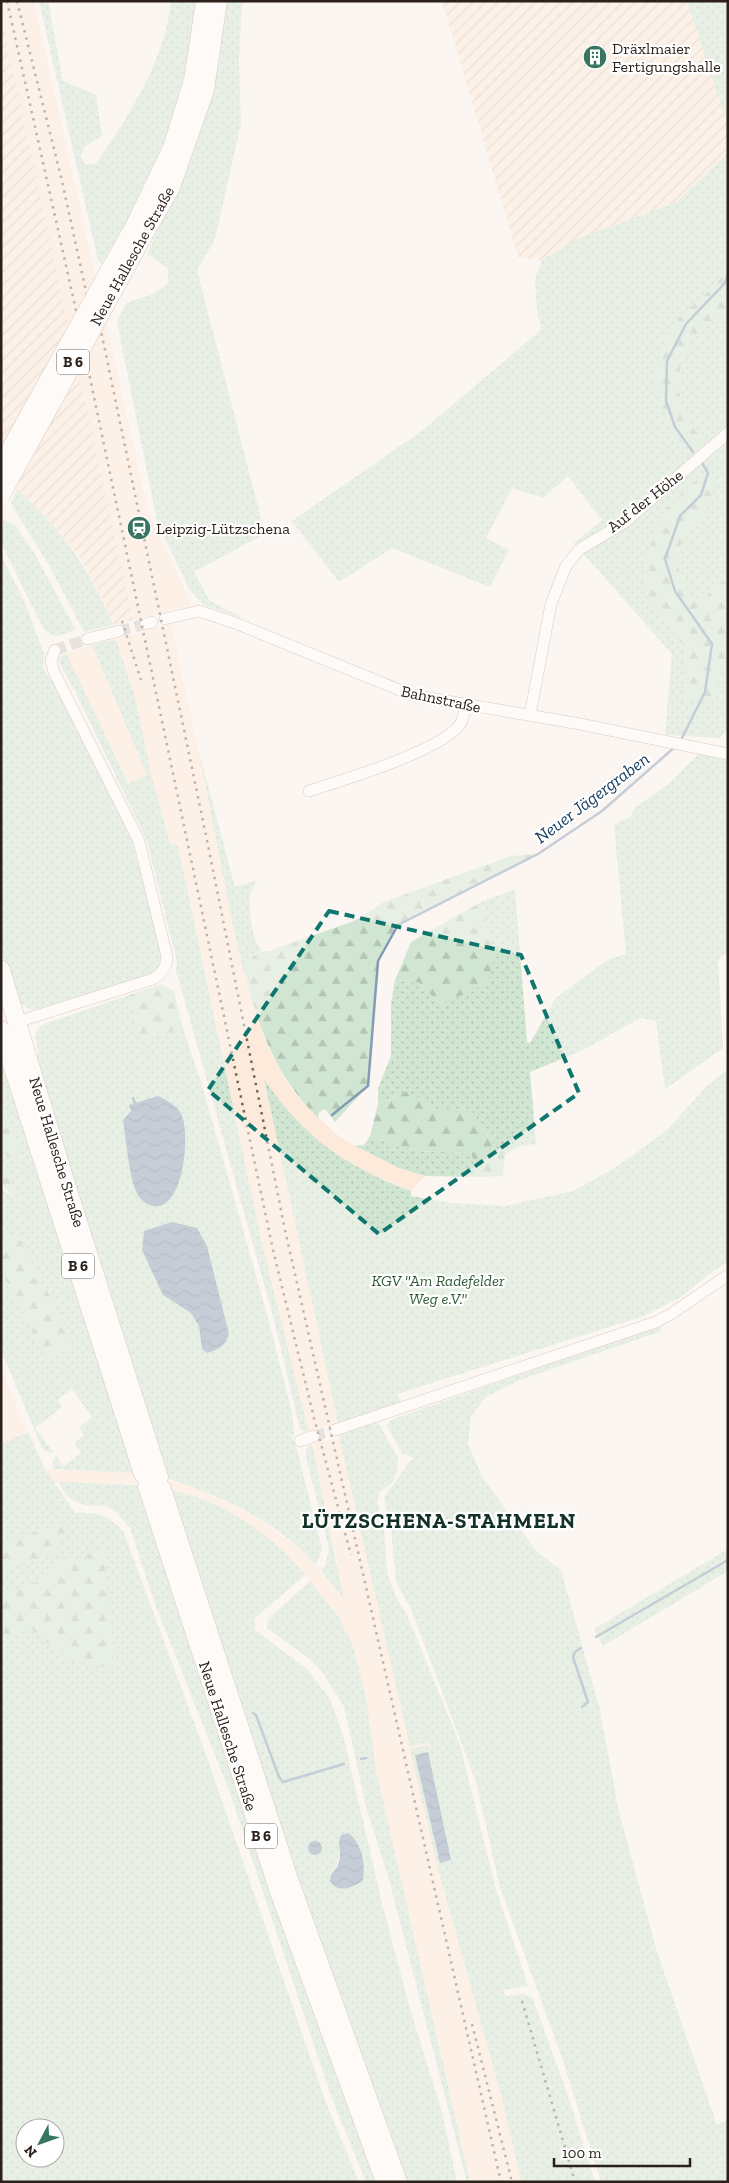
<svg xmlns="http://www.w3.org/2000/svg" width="729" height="2183" viewBox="0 0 729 2183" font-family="'Zilla Slab',serif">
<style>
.built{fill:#feeada}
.industrial{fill:url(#industrial-furrows)}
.green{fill:url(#green-dots);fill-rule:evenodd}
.forest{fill:url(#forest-firs)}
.water{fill:url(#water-waves)}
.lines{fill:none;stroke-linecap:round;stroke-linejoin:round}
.stream{stroke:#849bb6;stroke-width:2.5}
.minor-tunnel{stroke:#d1cbc7;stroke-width:11;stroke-dasharray:11 5.5;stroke-linecap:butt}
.minor-casing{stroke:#b09884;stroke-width:12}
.primary-casing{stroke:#b09884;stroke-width:19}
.minor{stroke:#fff;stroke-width:11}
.primary{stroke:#fff;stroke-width:18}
.rail{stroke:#6f6660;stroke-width:2.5;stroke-dasharray:2.5 5;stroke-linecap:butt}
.primary-bridge-casing{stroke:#b09884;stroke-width:19;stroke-linecap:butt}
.primary-bridge{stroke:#fff;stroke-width:18}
.marked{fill:none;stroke:#0f766e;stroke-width:4;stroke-dasharray:10 6;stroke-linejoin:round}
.labels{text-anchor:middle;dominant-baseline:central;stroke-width:4.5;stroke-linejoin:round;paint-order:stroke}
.shield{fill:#fff;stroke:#6b645f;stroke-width:1}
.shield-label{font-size:15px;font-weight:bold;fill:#2b211a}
.poi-label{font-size:16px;fill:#2b211a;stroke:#fff;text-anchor:start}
.street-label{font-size:16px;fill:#2b211a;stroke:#fff}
.park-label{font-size:16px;font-style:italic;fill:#2e5935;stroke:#fff}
.water-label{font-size:18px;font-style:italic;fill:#12375b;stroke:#fff}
.district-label{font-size:21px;font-weight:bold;letter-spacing:1px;fill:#133127;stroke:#fff}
</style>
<defs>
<pattern id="industrial-furrows" width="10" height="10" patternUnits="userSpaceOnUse" patternTransform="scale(1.25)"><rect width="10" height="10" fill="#fcead9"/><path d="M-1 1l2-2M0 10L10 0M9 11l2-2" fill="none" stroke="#d8c8ba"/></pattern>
<pattern id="green-dots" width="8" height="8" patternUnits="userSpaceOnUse" patternTransform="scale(1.25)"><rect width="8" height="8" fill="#d0e6d2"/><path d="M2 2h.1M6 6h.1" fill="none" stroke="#b3c5b4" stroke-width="1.8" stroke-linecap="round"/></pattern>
<pattern id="forest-firs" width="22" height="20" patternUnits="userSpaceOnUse" patternTransform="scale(1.25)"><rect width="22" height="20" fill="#d0e6d2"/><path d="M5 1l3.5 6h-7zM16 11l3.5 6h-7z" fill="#b3c5b4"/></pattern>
<pattern id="water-waves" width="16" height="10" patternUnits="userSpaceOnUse" patternTransform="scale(1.25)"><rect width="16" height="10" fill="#849bb6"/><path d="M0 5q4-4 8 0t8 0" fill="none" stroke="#6c7e93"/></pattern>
</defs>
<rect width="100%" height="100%" fill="#fbf6f2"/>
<!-- built -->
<g class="built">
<path d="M 1,1 L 34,1 L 149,514 L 192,605 L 133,620 L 38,188 L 1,194 Z"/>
<path d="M 171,624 L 199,752 L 234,931 L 252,1003 L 269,1050 L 290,1087 L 303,1103 L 336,1134 L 355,1146 L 399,1168 L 425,1176 L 411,1191 L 358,1169 L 320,1144 L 289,1113 L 264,1081 L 338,1423 L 310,1430 L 308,1430 L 261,1239 L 179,846 L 170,843 L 152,778 L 135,697 L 116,639 Z"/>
<path d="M 92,645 L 147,775 L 127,784 L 66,653 Z"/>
<path d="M 1,1370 L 28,1432 L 1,1444 Z"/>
<path d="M 338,1438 L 344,1451 L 410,1747 L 429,1742 L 457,1869 L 439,1873 L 504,2106 L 521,2182 L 470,2182 L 376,1770 L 366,1698 L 354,1648 L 339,1616 L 318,1590 L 273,1541 L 221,1508 L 178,1492 L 134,1483 L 51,1483 L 1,1468 L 129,1472 L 192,1486 L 249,1513 L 280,1534 L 307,1555 L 343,1599 L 335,1551 L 311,1445 Z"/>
</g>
<!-- industrial -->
<g class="industrial">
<path d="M 442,1 L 689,1 L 728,125 L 728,153 L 675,203 L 579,238 L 542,260 L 518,257 Z"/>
<path d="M 1,17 L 133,620 L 113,625 L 104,602 L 81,559 L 41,512 L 1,476 Z"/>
</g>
<!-- green -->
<g class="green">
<path d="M 39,1 L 48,1 L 63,81 L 96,95 L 102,136 L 84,147 L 81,157 L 85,164 L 96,164 C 129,115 165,61 171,1 L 195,1 C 192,51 181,111 160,157 C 144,194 122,229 101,264 L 98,260 Z"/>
<path d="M 225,1 L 242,1 L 239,60 L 241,124 L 215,239 L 197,270 L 265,534 L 194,572 L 209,600 L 244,619 L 204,605 L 189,589 L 157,521 L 117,322 C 127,300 126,302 148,296 C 155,294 162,287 168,283 L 168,268 L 147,254 L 195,149 L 219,61 Z"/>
<path d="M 687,1 L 728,1 L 728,126 Z"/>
<path d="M 728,153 L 728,728 L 720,738 L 665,735 L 672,654 L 574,543 L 602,520 L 568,476 L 543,498 L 512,488 L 486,538 L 509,550 L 490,587 L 392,548 L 339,582 L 292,521 L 423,430 L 542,329 L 537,313 L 535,279 L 542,260 L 579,238 L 675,203 Z"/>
<path d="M 17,489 C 63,532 89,567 113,625 L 84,632 L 50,567 L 11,504 Z"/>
<path d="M 3,520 L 15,525 L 36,556 L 76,630 C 62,635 53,641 43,628 L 1,543 Z"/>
<path d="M 1,555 L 24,600 L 44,654 L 43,668 L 50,680 L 53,679 L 132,841 L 162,956 L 157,970 L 149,975 L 33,1010 C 11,1005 7,969 1,950 Z"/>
<path d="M 116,639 L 135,697 L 152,778 L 170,843 L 178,845 L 261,1239 L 308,1430 L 306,1432 L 300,1429 L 273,1316 L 176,970 L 177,962 L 147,841 L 76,693 L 59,662 L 59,658 L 66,653 L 128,783 L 147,775 L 92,645 Z"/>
<path d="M 199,752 L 235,887 L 258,880 C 255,884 251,889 250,894 C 248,906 252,944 262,950 L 251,957 L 243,968 L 234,931 Z"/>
<path d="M 699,753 L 728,760 L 728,952 L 718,960 L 723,1048 L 665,1089 L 656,1021 L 640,1018 L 583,1050 L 530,1072 L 536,1144 L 519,1146 L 505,1155 L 496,1148 L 471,1111 L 436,1110 L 407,1091 L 378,1104 L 378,1088 L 391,1056 L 391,1004 L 395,980 L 418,982 L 441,1005 L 494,959 L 481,902 L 515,889 L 527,1042 L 530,1043 L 556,998 L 609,959 L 626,954 L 614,825 L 630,817 L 635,808 L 671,782 Z"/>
<path d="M 129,995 L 141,1040 L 183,1029 L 202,1085 L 268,1318 L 292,1413 L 294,1434 L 292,1438 L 297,1450 L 322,1549 L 316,1565 C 278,1522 219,1494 165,1478 L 33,1055 L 39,1053 C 36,1042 32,1033 42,1025 Z"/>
<path d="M 1,1063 L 4,1071 L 9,1070 L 138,1473 L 53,1469 L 53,1460 L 56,1456 L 64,1466 L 81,1453 L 74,1443 L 84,1435 L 79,1427 L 92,1417 L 72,1389 L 57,1400 L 62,1407 L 35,1428 L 53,1452 L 49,1453 L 42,1448 L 1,1350 L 1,1271 L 48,1359 L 55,1362 L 6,1236 L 1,1247 L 1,1186 L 4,1191 L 19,1201 L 1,1159 L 1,1147 L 10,1160 L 21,1157 L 1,1102 Z"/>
<path d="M 728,1069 L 728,1262 L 713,1271 L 681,1297 L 644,1316 L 397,1394 L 401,1402 L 338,1423 L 264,1079 C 303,1137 346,1167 411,1191 L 411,1196 L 451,1203 L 505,1206 L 573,1191 L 618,1166 L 667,1130 L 706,1087 Z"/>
<path d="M 370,1136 L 418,1151 L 471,1153 L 479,1177 L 425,1176 L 399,1168 L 355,1146 L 364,1145 Z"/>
<path d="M 658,1325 L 662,1331 L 517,1381 L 486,1397 L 471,1416 L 468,1444 L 483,1478 L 536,1551 L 561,1570 L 599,1706 L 619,1812 L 657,1952 L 717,2125 L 728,2120 L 728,2182 L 601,2182 L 562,2058 L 500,1887 L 476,1782 L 411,1609 L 396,1582 L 391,1528 L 384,1498 L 409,1462 L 414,1458 L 402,1453 L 387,1426 L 391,1420 Z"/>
<path d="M 375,1422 L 379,1424 L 398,1458 L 397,1471 L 392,1483 L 379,1493 L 377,1502 L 384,1526 L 387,1572 L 395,1595 L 408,1617 L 460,1745 L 495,1886 L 528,1986 L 504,1990 L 505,1996 L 524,1994 L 533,1999 L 567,2093 L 595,2182 L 521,2182 L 504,2106 L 439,1873 L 410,1749 L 427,1745 L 431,1752 L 429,1742 L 410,1747 L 339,1436 L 354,1427 Z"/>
<path d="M 28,1432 L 45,1469 L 75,1513 C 98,1512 110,1515 124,1533 L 209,1763 L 325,2100 L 359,2182 L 1,2182 L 1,1444 ZM 25,2128 L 55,2128 L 55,2158 L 25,2158 Z"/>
<path d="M 309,1445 L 312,1445 L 344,1600 L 321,1570 L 325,1566 L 329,1548 L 305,1453 Z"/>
<path d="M 59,1482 L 141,1485 L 379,2182 L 366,2182 L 331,2096 L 230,1793 L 155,1604 L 130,1528 L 117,1513 L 105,1505 C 85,1507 67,1504 59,1482 Z"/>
<path d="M 169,1490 C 222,1500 271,1533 305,1575 L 255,1618 L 255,1630 L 308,1670 L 330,1699 L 343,1735 L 383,1907 L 410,2009 L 442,2112 L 457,2182 L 404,2182 L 280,1836 ZM 339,1841 L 354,1887 L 331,1875 C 340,1864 339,1855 339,1841 Z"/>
<path d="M 728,1549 L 728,1571 L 603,1646 L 594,1629 Z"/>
<path d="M 310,1581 L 339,1617 L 354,1648 L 366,1698 L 376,1770 L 470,2182 L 467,2182 L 390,1883 L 367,1810 L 344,1707 L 323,1673 L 311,1660 L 267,1628 L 268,1619 Z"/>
</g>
<!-- forest -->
<g class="forest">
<path d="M 728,267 L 728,308 C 717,318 703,327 694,339 C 668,373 678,414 705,443 L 701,453 C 676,442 669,433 661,406 C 651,374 660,335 686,311 C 702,297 717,287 728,267 Z"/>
<path d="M 702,476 L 713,477 C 715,489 709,507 702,517 C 698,522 691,525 688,530 C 669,558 679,581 699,603 L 728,575 L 728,662 L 721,668 L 716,696 L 684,704 L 686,649 L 648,602 L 643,566 L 664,510 Z"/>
<path d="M 538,854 L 398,925 L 378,961 L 368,1086 L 335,1122 L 325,1109 L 319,1112 L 318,1118 C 274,1074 259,1028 243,968 C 250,959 256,950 269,951 L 354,921 L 384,902 L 511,856 Z"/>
<path d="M 481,902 L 494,959 L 487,983 L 441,1005 L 418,982 L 395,980 L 411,942 Z"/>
<path d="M 162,984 L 174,991 L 183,1029 L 141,1040 L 129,995 Z"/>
<path d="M 407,1091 L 436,1110 L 471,1110 L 496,1148 L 505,1155 L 503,1176 L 479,1177 L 471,1153 L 418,1151 L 370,1136 L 378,1104 Z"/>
<path d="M 1,1102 L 21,1157 L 10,1160 L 1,1147 Z"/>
<path d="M 1,1159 L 20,1202 C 0,1186 1,1185 1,1159 Z"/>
<path d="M 16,1233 L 72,1338 L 69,1344 L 72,1354 L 54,1350 L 55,1362 L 48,1360 L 1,1271 L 1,1247 L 6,1236 Z"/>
<path d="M 71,1520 L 54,1553 L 1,1570 L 1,1543 Z"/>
<path d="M 103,1546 L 115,1669 L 69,1660 L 33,1630 L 1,1637 L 1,1595 L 4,1592 L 43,1580 L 64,1557 L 80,1559 Z"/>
</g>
<!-- water -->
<g class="water">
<path d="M 158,1096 C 168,1101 180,1107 183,1119 C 189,1139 184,1210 153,1206 C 147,1205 141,1200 138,1195 C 129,1180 126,1138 123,1120 L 131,1111 L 129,1105 Z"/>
<path d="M 172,1222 L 197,1228 L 207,1246 L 229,1334 C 225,1346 220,1349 207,1353 L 202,1349 L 199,1326 L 191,1313 L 163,1295 L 142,1250 L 144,1231 Z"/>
<path d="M 428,1752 L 451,1860 L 440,1863 L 415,1755 Z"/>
<path d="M 348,1833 C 362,1842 366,1866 363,1880 C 353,1888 338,1894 330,1881 L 331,1875 L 337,1867 L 340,1858 L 339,1841 L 341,1835 Z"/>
<circle cx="315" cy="1848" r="7"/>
</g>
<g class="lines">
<!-- stream -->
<g class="stream">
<path d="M 693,452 L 675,427 L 666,401 L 667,361 L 686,324 L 725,283 L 728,273"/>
<path d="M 681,740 L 705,692 L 712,644 L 675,591 L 665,559 L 680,516 L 701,495 L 708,473 L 702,463"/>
<path d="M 133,1098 L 136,1106"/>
<path d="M 332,1115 L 368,1086 L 378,961 L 398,925 L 538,854 L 602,811 L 676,746"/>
<path d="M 596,1637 L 728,1560"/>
<path d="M 581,1648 L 575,1652 L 573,1657 L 588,1702 L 582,1707"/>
<path d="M 253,1713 L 256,1715 L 279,1777 L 283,1782 L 344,1764"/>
<path d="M 361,1759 L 366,1758"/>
</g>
<!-- minor-tunnel -->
<g class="minor-tunnel">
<path d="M 119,631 L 146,624"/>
<path d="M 55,650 L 87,639"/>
<path d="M 314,1436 L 335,1430"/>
</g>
<!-- minor casing -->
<g class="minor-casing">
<g id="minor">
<path d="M 165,619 L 199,611 L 235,623 L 412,695 L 580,724 L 728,754"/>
<path d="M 146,624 L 152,622"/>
<path d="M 87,639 L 119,631"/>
<path d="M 530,715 L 551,604 L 566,566 L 580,549 L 625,522 L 728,433"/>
<path d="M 309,791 C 340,781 449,749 462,721 C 464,716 465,710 465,706"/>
<path d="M 17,1022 L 153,979 C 162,974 166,968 167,957 L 139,841 L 54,672 L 51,660 L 55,650"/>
<path d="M 335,1430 L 656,1322 L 671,1314 L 728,1275"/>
<path d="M 300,1441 L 314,1436"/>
</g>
</g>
<!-- primary casing -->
<g class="primary-casing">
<g id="primary">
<path d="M 136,223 L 172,148 L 193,80 L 205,1"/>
<path d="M 147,229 L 171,187 L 205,90 L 218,1"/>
<path d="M 1,970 L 67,1187 L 159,1477"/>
<path d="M 1,1030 L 143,1474"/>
<path d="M 147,1486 L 278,1889 L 385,2182"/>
<path d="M 162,1489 L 289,1879 L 398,2182"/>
</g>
</g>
<!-- minor -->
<use href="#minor" class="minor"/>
<!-- primary -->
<use href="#primary" class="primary"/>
<!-- rail -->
<g class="rail">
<path d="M 7,1 L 77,315"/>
<path d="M 17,1 L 62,181 L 87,296"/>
<path d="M 100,326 L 209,850 L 285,1230 L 501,2182"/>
<path d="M 85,354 L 273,1250 L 314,1418 L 351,1555"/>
<path d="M 122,621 L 141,680"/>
<path d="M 522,2001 L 575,2182"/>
<path d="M 472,2024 L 512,2182"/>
</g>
<!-- primary-bridge casing -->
<g class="primary-bridge-casing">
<g id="primary-bridge">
<path d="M 1,466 L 136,223"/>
<path d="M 1,495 L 147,229"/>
</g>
</g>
<!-- primary-bridge -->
<use href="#primary-bridge" class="primary-bridge"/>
</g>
<!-- marked area -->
<path d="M0 0H729V2183H0ZM 329,911 L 521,955 L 579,1093 L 379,1234 L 208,1090 Z" fill="#fbf6f2" fill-opacity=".55" fill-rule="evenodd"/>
<path class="marked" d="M 329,911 L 521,955 L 579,1093 L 379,1234 L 208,1090 Z"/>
<!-- icons -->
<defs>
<g id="building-disc" transform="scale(1.25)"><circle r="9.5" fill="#377561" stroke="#fff"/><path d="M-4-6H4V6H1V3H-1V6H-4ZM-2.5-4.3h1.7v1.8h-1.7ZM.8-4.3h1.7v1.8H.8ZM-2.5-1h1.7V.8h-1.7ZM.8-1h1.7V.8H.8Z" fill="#fff"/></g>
<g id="station-disc" transform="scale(1.25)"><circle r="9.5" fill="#377561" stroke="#fff"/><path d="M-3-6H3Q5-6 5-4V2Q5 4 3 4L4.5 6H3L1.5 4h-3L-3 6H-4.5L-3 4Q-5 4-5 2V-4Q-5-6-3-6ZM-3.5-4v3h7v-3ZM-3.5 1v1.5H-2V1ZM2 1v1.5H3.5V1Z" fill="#fff"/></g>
</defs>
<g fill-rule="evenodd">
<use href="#building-disc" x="595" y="57"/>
<use href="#station-disc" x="139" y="528"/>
</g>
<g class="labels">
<!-- shield labels -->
<g class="shield">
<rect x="57" y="349.5" width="32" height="25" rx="4"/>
<rect x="62" y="1253.5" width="32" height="25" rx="4"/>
<rect x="245" y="1823.5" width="32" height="25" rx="4"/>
</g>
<g class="shield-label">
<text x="73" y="362">B 6</text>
<text x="78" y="1266">B 6</text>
<text x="261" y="1836">B 6</text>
</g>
<!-- poi labels -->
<g class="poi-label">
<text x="612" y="48">Dräxlmaier<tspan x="612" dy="18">Fertigungshalle</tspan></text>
<text x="156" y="528">Leipzig-Lützschena</text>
</g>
<!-- street labels -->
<g class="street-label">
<text transform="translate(132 256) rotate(-61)">Neue Hallesche Straße</text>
<text transform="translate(645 501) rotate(-38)">Auf der Höhe</text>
<text transform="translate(441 699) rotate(12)">Bahnstraße</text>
<text transform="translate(57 1152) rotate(73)">Neue Hallesche Straße</text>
<text transform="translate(228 1736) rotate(72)">Neue Hallesche Straße</text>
</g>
<!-- park labels -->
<g class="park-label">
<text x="438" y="1280">KGV "Am Radefelder<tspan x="438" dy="18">Weg e.V."</tspan></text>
</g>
<!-- water labels -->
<g class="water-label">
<text transform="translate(592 798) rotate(-37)">Neuer Jägergraben</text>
</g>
<!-- district labels -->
<g class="district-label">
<text x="439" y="1520">LÜTZSCHENA-STAHMELN</text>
</g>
</g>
<!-- border -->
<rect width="729" height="2183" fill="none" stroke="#2b211a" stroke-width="5"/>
<!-- north arrow -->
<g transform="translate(40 2143) rotate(229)"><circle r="24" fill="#ffffff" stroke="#aaa6a3"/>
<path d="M0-4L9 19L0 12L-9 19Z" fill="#377561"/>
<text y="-8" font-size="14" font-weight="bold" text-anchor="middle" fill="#2b211a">N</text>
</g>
<!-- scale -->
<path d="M554 2158v8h136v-8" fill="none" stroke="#2b211a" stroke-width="2.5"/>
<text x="562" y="2158" font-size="15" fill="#2b211a" stroke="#ffffff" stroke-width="4" paint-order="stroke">100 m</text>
</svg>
